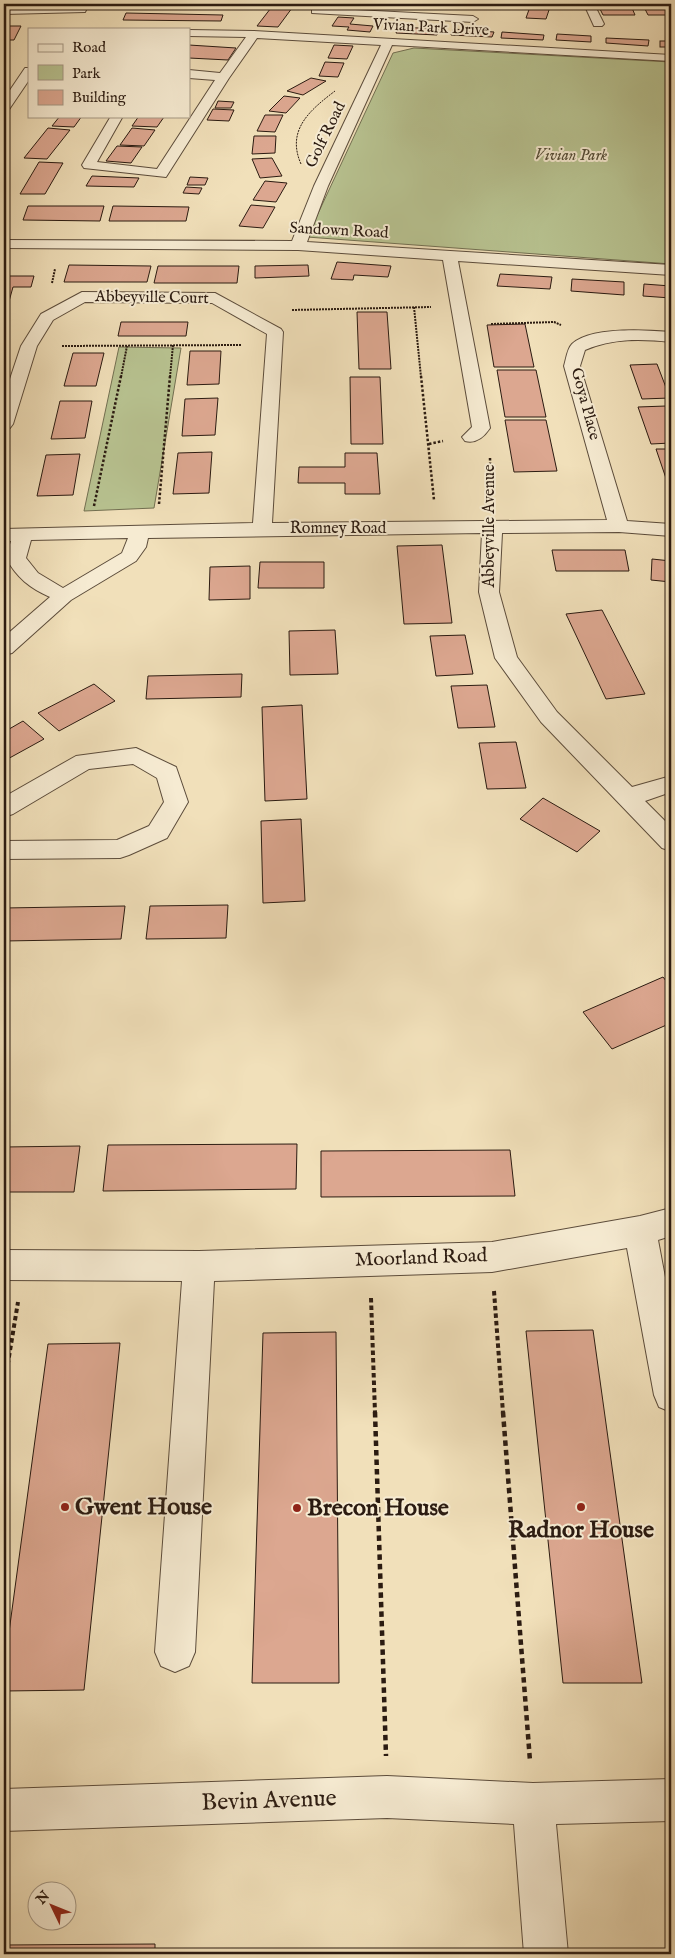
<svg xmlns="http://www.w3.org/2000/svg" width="675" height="1958" viewBox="0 0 675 1958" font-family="'IM FELL English',serif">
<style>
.green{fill:#b8c391;stroke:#726f51}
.building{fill:#dca790;stroke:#2b1b11}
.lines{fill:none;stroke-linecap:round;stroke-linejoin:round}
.minor-casing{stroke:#5c4c3b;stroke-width:2}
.path-far4{stroke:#2b1b11;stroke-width:1;stroke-dasharray:2 1;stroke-linecap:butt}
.path-far3{stroke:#2b1b11;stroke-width:2;stroke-dasharray:2 1;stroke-linecap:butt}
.path-far2{stroke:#2b1b11;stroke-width:2.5;stroke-dasharray:2.5 2;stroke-linecap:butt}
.path-far1{stroke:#2b1b11;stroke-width:4;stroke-dasharray:4.5 3;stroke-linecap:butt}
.path{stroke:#2b1b11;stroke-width:4.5;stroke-dasharray:5.5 4;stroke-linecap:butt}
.minor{fill:#f6ebd2;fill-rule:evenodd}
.poi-dot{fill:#8f2418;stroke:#f6ebd2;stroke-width:2}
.labels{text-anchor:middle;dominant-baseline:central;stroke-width:4;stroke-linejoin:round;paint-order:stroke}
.far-street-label{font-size:16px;fill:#2b1b11;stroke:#f6ebd2}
.far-park-label{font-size:16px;font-style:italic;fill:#554d37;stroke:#f6ebd2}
.street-label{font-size:20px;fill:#2b1b11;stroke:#f6ebd2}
.near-poi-label{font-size:24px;font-weight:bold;fill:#2b1b11;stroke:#f6ebd2;text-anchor:start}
.near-street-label{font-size:24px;fill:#2b1b11;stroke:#f6ebd2}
</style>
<rect width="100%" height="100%" fill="#f1e0ba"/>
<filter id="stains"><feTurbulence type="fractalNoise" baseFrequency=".004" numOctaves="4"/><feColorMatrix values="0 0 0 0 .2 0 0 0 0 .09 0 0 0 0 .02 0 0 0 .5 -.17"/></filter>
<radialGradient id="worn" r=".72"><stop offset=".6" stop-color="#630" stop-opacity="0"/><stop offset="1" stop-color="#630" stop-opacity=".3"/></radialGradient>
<!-- green -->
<g class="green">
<path d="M 414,48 L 671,62 L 671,264 L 307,237 L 393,53 Z"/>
<path d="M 119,347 L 181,348 L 154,508 L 84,511 Z"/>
</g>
<!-- building -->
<g class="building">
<path d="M 274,4 L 295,4 L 278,27 L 257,26 Z"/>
<path d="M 450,4 L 472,4 L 470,7 L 449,6 Z"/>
<path d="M 477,4 L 499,4 L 496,9 L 475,7 Z"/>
<path d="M 531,4 L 551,4 L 546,19 L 526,18 Z"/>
<path d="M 632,8 L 635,15 L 603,15 L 600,9 Z"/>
<path d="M 671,8 L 671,15 L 648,15 L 645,9 Z"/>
<path d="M 126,13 L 223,15 L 221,21 L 123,20 Z"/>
<path d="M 338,17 L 354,18 L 350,24 L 373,26 L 370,32 L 347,30 L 349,27 L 332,26 Z"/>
<path d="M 4,26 L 21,26 L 14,40 L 4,40 Z"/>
<path d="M 398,27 L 439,29 L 437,35 L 396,33 Z"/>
<path d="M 453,29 L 494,32 L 492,37 L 451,35 Z"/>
<path d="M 502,32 L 544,35 L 543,40 L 501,38 Z"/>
<path d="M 557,34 L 591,36 L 591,42 L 556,40 Z"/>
<path d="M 606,38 L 649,40 L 648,46 L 606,43 Z"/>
<rect x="660" y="41" width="11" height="6"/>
<path d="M 189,45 L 236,48 L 228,60 L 189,58 Z"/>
<path d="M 334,45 L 353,46 L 347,59 L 328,58 Z"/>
<path d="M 325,62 L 344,63 L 338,77 L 319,76 Z"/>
<path d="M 311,78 L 326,81 L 303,95 L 287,91 Z"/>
<path d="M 284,96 L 300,98 L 286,113 L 269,111 Z"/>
<path d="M 218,101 L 234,102 L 231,108 L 215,108 Z"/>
<path d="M 213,109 L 234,110 L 229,121 L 207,120 Z"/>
<path d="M 265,115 L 283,115 L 275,132 L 257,131 Z"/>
<path d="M 60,116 L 82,116 L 74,127 L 52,126 Z"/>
<path d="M 139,116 L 156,116 L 164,117 L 157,127 L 132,126 Z"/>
<path d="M 48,128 L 70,130 L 47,159 L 24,158 Z"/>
<path d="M 132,128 L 155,130 L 144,146 L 120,145 Z"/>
<path d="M 254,136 L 276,136 L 275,153 L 252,154 Z"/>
<path d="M 117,146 L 142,147 L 131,163 L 106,161 Z"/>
<path d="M 272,158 L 282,176 L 260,178 L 252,159 Z"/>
<path d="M 39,162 L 63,163 L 45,194 L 20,194 Z"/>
<path d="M 92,176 L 139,178 L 134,187 L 86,186 Z"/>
<path d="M 190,177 L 208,178 L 205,185 L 187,185 Z"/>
<path d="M 265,181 L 287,183 L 276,202 L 253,200 Z"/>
<path d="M 186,187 L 202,188 L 199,194 L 183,193 Z"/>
<path d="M 251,205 L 275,207 L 263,228 L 239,226 Z"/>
<path d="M 28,206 L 104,206 L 100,221 L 23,220 Z"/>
<path d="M 113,206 L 189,207 L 186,221 L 109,221 Z"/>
<path d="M 337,262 L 391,266 L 388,277 L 354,275 L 353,280 L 331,279 Z"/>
<path d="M 69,265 L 151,266 L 147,282 L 64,282 Z"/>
<path d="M 308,265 L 309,276 L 255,278 L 255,266 Z"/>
<path d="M 158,266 L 239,266 L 237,283 L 154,283 Z"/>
<path d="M 500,274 L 552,277 L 550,289 L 497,286 Z"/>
<path d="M 4,276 L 34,276 L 31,287 L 13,287 L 8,305 L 4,305 Z"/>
<path d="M 572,279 L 624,282 L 624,295 L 571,291 Z"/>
<path d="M 644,284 L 671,286 L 671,298 L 643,296 Z"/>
<path d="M 357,312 L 387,312 L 391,369 L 359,369 Z"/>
<path d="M 121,322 L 188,322 L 186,336 L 118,336 Z"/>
<path d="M 525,324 L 534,367 L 494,367 L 487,325 Z"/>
<path d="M 190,351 L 221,351 L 219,384 L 187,385 Z"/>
<path d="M 73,353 L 104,353 L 96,386 L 64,386 Z"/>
<path d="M 657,364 L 670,398 L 642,399 L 630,365 Z"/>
<path d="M 497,370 L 536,370 L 546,417 L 505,417 Z"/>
<path d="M 350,377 L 380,377 L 383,444 L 351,444 Z"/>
<path d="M 218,398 L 215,435 L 182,436 L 185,399 Z"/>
<path d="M 60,401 L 92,401 L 85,438 L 51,439 Z"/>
<path d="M 666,406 L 671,420 L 671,443 L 651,444 L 638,407 Z"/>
<path d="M 505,420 L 546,420 L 557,471 L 514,472 Z"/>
<path d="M 656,449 L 671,449 L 671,493 Z"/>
<path d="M 212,452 L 209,493 L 173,494 L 178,453 Z"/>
<path d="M 345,453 L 377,453 L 380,494 L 345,494 L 345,483 L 298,483 L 299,467 L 345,467 Z"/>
<path d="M 80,454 L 73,495 L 37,496 L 46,455 Z"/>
<path d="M 442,545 L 452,623 L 404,624 L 397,546 Z"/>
<path d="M 552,550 L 625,550 L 629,571 L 556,571 Z"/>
<path d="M 652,559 L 671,561 L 671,582 L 651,580 Z"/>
<path d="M 260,562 L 324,562 L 324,588 L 258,588 Z"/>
<path d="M 250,566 L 250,599 L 209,600 L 210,567 Z"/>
<path d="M 602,610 L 645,694 L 606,699 L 566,614 Z"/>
<path d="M 335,630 L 338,674 L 290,675 L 289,631 Z"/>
<path d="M 465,635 L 473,674 L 436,676 L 430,636 Z"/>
<path d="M 242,674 L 241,697 L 146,699 L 148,676 Z"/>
<path d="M 94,684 L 115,701 L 59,731 L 38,713 Z"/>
<path d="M 487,685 L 495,727 L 458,728 L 451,686 Z"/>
<path d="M 302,705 L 307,799 L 265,801 L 262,707 Z"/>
<path d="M 23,721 L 44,739 L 4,761 L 4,732 Z"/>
<path d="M 516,742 L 526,788 L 487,789 L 479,743 Z"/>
<path d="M 543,798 L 600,831 L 577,852 L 520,819 Z"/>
<path d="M 301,819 L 305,901 L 263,903 L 261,821 Z"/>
<path d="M 228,905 L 226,938 L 146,939 L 150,906 Z"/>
<path d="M 125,906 L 121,939 L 4,941 L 4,908 Z"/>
<path d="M 663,977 L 671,987 L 671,1023 L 612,1049 L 583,1012 Z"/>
<path d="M 297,1144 L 296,1189 L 103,1191 L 108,1145 Z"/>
<path d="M 80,1146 L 74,1192 L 4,1192 L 4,1147 Z"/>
<path d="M 510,1150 L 515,1196 L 321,1197 L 321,1151 Z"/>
<path d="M 593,1330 L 642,1683 L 563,1683 L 526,1331 Z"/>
<path d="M 336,1332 L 339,1683 L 252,1683 L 263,1333 Z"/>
<path d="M 120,1343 L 84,1690 L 4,1691 L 4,1669 L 48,1344 Z"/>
<path d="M 155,1944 L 155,1954 L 4,1954 L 4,1945 Z"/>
</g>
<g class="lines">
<!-- minor casing -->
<g class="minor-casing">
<g id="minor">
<path d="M 584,4 L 594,4 L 604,24 L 602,26 L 594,26 Z"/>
<path d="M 81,7 L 86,10 L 85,12 L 4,14 L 4,8 Z"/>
<path d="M 316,8 L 473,16 L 478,19 L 473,22 L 312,13 L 312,9 Z"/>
<path d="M 189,30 L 254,31 L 671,55 L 671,61 L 392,45 L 328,186 L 307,242 L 671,265 L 671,275 L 458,261 L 490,428 C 484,437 476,444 465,441 L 462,437 L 472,427 L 443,260 L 298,250 L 4,248 L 4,240 L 292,241 L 314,186 L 381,45 L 257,38 L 229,78 L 166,177 L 84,168 L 82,165 L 111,116 L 123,116 L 97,162 L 157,169 L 215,80 L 189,78 L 189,70 L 220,73 L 246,37 L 189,36 Z"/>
<path d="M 25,68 L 29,68 L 29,80 L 8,111 L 4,112 L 4,99 Z"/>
<path d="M 82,292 L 215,293 L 281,329 L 283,332 L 272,523 L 607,520 L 564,366 C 566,360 567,349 572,344 C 591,326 647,330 671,332 L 671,342 C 641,339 614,338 585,350 L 580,366 L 627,521 L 671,524 L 671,536 L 619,532 L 502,533 L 499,592 L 517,657 L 557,712 L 632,787 L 671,776 L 671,792 L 645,801 L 671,827 L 671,851 L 662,848 L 541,722 L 495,658 L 479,592 L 482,533 L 148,538 L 146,547 L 136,561 L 71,600 L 12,653 L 4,655 L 4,637 L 50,597 C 30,588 17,578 6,558 L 11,541 L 4,541 L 4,529 L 253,523 L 267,334 L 212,303 L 85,302 L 53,320 L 37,346 L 13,424 L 10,428 L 4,429 L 4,397 L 21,346 L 41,314 ZM 128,538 L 122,553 L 63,588 L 38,573 L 26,558 L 31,540 Z"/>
<path d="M 136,748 L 176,767 L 188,802 L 167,838 L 129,855 L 120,858 L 4,859 L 4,841 L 117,840 L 149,826 L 164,802 L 157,778 L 133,764 L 89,769 L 13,814 L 4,817 L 4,797 L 76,756 Z"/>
<path d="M 671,1208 L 671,1236 L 658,1240 L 671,1309 L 671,1412 L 659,1407 L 654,1395 L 627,1248 L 492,1272 L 214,1281 L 195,1652 L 189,1666 L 175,1672 L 161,1666 L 155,1652 L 182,1281 L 4,1280 L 4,1250 L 199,1251 L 492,1242 L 640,1216 Z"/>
<path d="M 387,1776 L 533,1783 L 671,1779 L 671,1821 L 556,1824 L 568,1954 L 524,1954 L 514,1824 L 387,1818 L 4,1831 L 4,1789 Z"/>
</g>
</g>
<!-- path-far4 -->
<path class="path-far4" d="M 301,164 C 286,130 310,110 335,91"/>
<!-- path-far3 -->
<g class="path-far3">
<path d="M 52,283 L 55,269"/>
<path d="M 414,307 L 421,377"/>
<path d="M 292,310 L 431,307"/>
<path d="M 491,324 L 554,322 L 561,325"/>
<path d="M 62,346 L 241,345"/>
<path d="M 121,377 L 127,346"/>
<path d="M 170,377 L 173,345"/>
</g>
<!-- path-far2 -->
<g class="path-far2">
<path d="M 421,376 L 434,500"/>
<path d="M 429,444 L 443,441"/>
<path d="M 490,458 L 491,500"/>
<path d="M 159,504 L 170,376"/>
<path d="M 94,506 L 121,376"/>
</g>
<!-- path-far1 -->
<g class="path-far1">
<path d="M 494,1291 L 503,1413"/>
<path d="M 371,1298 L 375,1413"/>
<path d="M 4,1387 L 18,1302"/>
</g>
<!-- path -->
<g class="path">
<path d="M 375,1412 L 386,1756"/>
<path d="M 503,1412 L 530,1761"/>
</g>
<!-- minor -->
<use href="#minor" class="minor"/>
</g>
<!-- markers -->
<g class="poi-dot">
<circle cx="65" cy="1507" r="5"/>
<circle cx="581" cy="1507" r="5"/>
<circle cx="297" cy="1508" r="5"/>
</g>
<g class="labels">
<!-- far-street labels -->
<g class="far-street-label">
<text transform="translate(431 28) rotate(3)">Vivian Park Drive</text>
<text transform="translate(326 135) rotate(-64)">Golf Road</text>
<text transform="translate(339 231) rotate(3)">Sandown Road</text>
<text transform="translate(152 298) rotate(1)">Abbeyville Court</text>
<text transform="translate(585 404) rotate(75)">Goya Place</text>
<text transform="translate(490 526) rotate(-90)">Abbeyville Avenue</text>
<text x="338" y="529">Romney Road</text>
</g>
<!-- far-park labels -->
<g class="far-park-label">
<text x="571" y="156">Vivian Park</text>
</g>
<!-- street labels -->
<g class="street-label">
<text transform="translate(421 1258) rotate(-2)">Moorland Road</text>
</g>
<!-- near-poi labels -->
<g class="near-poi-label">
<text x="75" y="1507">Gwent House</text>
<text x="307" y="1508">Brecon House</text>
<text x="581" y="1530" text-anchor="middle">Radnor House</text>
</g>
<!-- near-street labels -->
<g class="near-street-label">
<text transform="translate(269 1801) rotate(-2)">Bevin Avenue</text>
</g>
</g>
<!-- margin -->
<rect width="675" height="1958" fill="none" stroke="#f1e0ba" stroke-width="20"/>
<rect x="5" y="5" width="665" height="1948" fill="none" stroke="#2b1b11" stroke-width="2.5"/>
<rect x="10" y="10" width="655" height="1938" fill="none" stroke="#2b1b11"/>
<!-- legend -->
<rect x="28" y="28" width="162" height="90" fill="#f6ebd2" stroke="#a59885"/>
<rect x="38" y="44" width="25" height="8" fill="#f6ebd2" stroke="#a59885"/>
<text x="72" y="52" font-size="15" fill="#2b1b11">Road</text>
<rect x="38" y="65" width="25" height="15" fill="#b8c391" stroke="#a59885"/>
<text x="72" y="78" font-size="15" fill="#2b1b11">Park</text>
<rect x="38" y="90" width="25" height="15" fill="#dca790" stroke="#a59885"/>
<text x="72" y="102" font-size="15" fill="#2b1b11">Building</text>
<!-- north arrow -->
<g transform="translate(52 1906) rotate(313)"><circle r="24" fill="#f6ebd2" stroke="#a59885"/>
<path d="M0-4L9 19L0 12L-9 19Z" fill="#8f2418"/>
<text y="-8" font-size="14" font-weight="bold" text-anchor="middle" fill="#2b1b11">N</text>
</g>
<rect width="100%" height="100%" filter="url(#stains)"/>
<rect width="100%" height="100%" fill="url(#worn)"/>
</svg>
